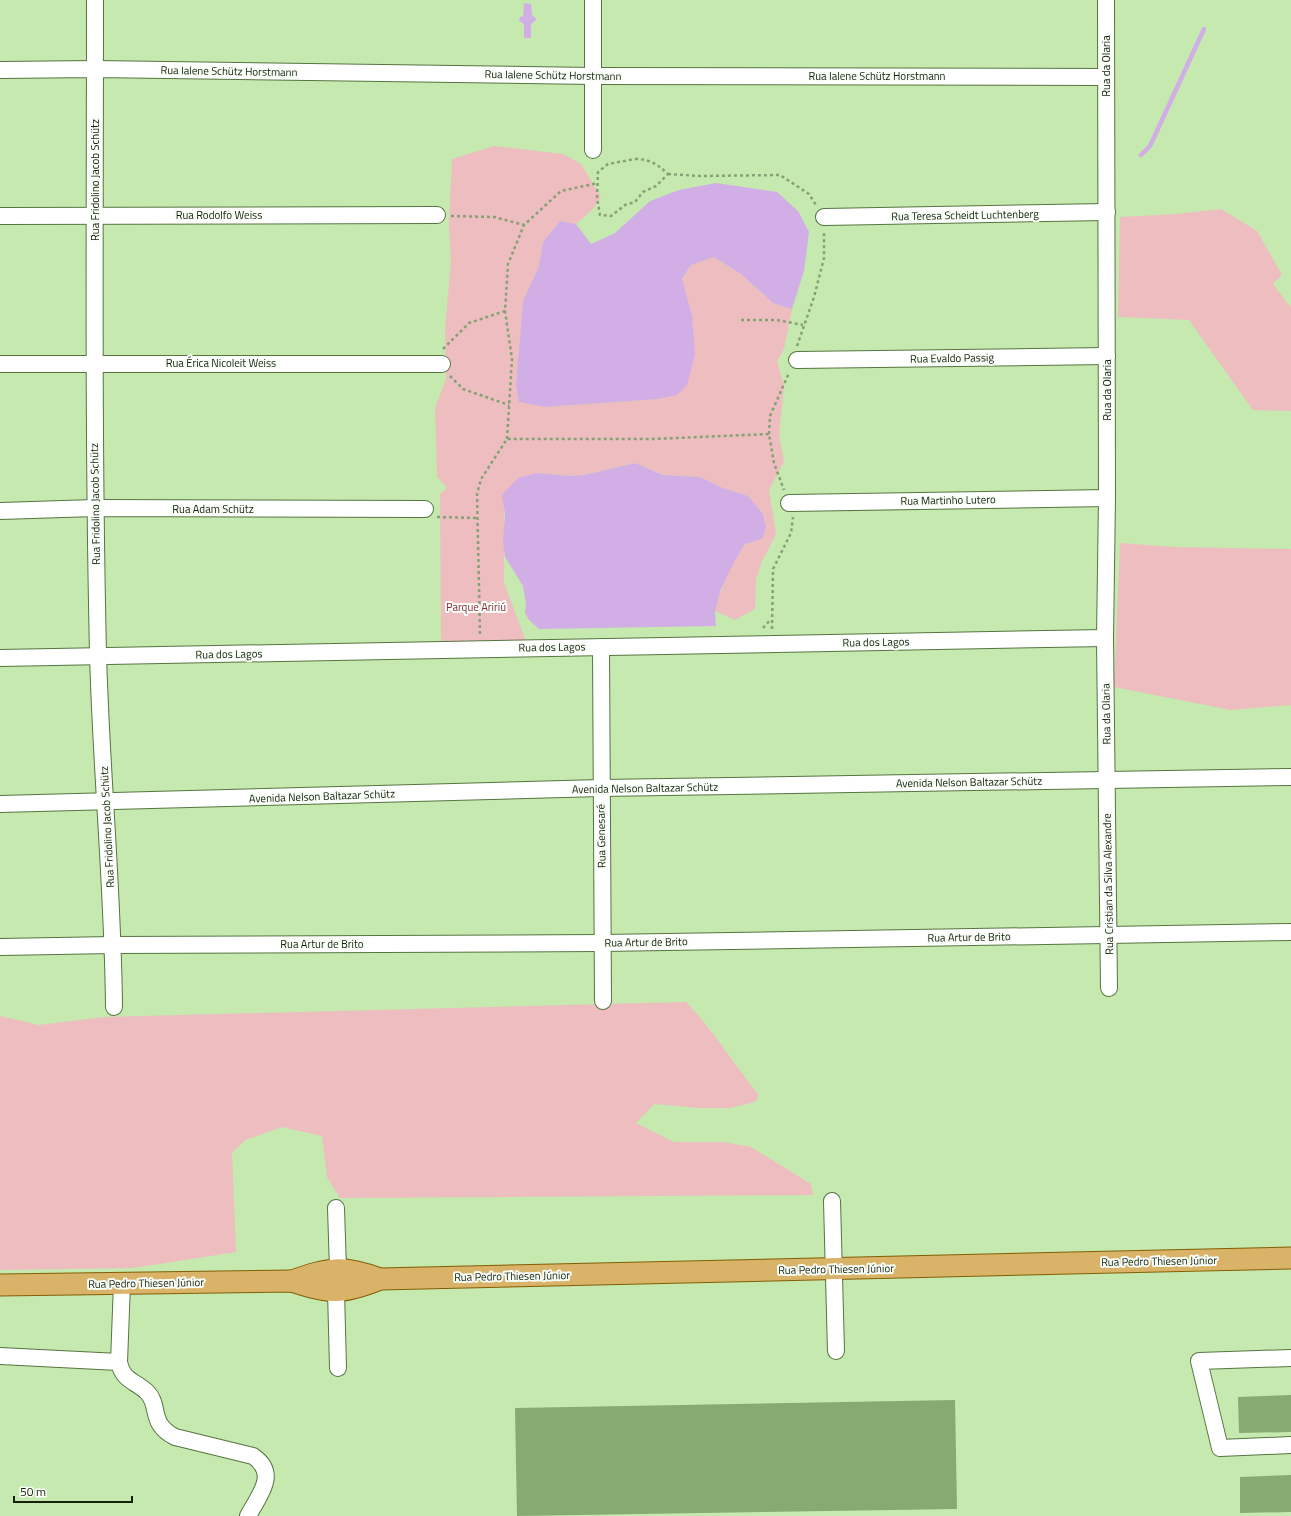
<svg xmlns="http://www.w3.org/2000/svg" width="1291" height="1516" viewBox="0 0 1291 1516" font-family="'Titillium Web',sans-serif">
<style>
.green{fill:#edbdc0}
.water{fill:#d2aee6}
.lines{fill:none;stroke-linecap:round;stroke-linejoin:round}
.stream{stroke:#d2aee6;stroke-width:4.5}
.building{fill:#87a972}
.minor-casing{stroke:#567541;stroke-width:18}
.major-casing{stroke:#835e05;stroke-width:23}
.path{stroke:#86a275;stroke-width:2.5;stroke-dasharray:3 3;stroke-linecap:butt}
.minor{stroke:#fff;stroke-width:16}
.major{stroke:#d9b367;stroke-width:21}
.labels{text-anchor:middle;dominant-baseline:central;stroke-width:4;stroke-linejoin:round;paint-order:stroke}
.street-label{font-size:11px;fill:#13200a;stroke:#fafef8}
.park-label{font-size:11px;fill:#7e2a38;stroke:#fafef8}
</style>
<rect width="100%" height="100%" fill="#c5e9af"/>
<!-- green -->
<g class="green">
<path d="M 494,146 L 563,154 L 581,164 L 601,197 L 593,209 L 576,224 L 560,221 L 543,242 L 539,266 L 523,301 L 516,384 L 545,407 L 658,399 L 686,295 L 682,280 L 691,265 L 714,257 L 741,274 L 773,303 L 792,309 L 784,349 L 777,361 L 784,386 L 779,435 L 784,462 L 769,490 L 776,534 L 762,561 L 756,579 L 755,609 L 735,620 L 715,611 C 721,591 730,560 745,545 C 749,542 757,540 762,539 L 766,528 L 763,514 L 748,496 L 723,488 L 700,477 L 663,475 L 635,463 L 584,475 L 569,476 L 537,473 L 504,493 L 504,583 L 526,641 L 441,643 L 440,494 L 447,488 L 437,476 L 435,408 L 446,379 L 445,328 L 451,262 L 449,224 L 452,159 Z"/>
<path d="M 1221,209 L 1257,231 L 1282,275 L 1273,284 L 1291,308 L 1291,411 L 1253,410 L 1189,320 L 1118,317 L 1120,217 L 1177,214 Z"/>
<path d="M 1120,543 L 1175,547 L 1291,549 L 1291,705 L 1231,710 L 1114,687 Z"/>
<path d="M 686,1002 C 714,1031 734,1065 759,1095 L 755,1102 L 729,1108 L 699,1108 L 654,1104 L 636,1123 L 674,1142 L 723,1142 L 751,1147 L 811,1184 L 813,1195 L 340,1198 L 327,1177 L 322,1136 L 282,1127 L 245,1140 L 232,1153 L 236,1252 L 133,1268 L 0,1270 L 0,1016 L 39,1025 L 104,1017 Z"/>
</g>
<!-- water -->
<g class="water">
<path d="M 524,3 L 531,4 L 532,16 L 535,17 L 536,20 L 531,24 L 531,38 L 524,38 L 524,24 L 519,21 L 520,17 L 523,16 Z"/>
<path d="M 716,183 L 777,192 L 798,211 L 809,232 L 804,271 L 792,309 L 773,303 L 741,274 L 714,257 L 691,265 L 682,279 L 692,316 L 695,355 L 687,385 L 677,395 L 658,399 L 545,407 L 519,402 L 516,384 L 523,301 L 539,266 L 543,242 L 560,221 L 576,224 L 591,244 L 615,233 L 650,201 L 679,190 Z"/>
<path d="M 635,463 L 663,475 L 700,477 L 723,488 L 748,496 L 763,514 L 766,528 L 762,539 L 745,544 L 734,562 L 721,589 L 715,611 L 716,626 L 539,629 L 529,620 L 525,613 L 526,604 L 523,586 L 505,557 L 503,542 L 505,514 L 502,495 L 518,478 L 537,473 L 569,476 L 584,475 Z"/>
</g>
<g class="lines">
<!-- stream -->
<path class="stream" d="M 1141,155 L 1150,146 L 1204,29"/>
</g>
<!-- building -->
<g class="building">
<path d="M 1291,1395 L 1291,1432 L 1239,1433 L 1238,1397 Z"/>
<path d="M 955,1400 L 957,1509 L 517,1516 L 515,1408 Z"/>
<path d="M 1291,1475 L 1291,1512 L 1240,1513 L 1240,1477 Z"/>
</g>
<g class="lines">
<!-- minor casing -->
<g class="minor-casing">
<g id="minor">
<path d="M 95,0 C 95,218 93,435 98,653 C 101,771 113,889 114,1007"/>
<path d="M 1106,0 L 1107,498 L 1105,638 L 1109,988"/>
<path d="M 0,70 L 95,69 L 593,76 L 1106,77"/>
<path d="M 593,150 L 593,0"/>
<path d="M 0,216 L 437,215"/>
<path d="M 824,217 L 1107,212"/>
<path d="M 797,360 L 1107,356"/>
<path d="M 0,364 L 442,364"/>
<path d="M 789,503 L 1107,498"/>
<path d="M 0,511 L 95,508 L 425,509"/>
<path d="M 601,647 L 603,1001"/>
<path d="M 0,658 L 1105,638"/>
<path d="M 0,804 L 601,788 L 1291,777"/>
<path d="M 0,947 L 113,945 L 602,943 L 1291,932"/>
<path d="M 832,1201 L 836,1351"/>
<path d="M 336,1208 L 338,1270"/>
<path d="M 122,1284 L 119,1362 C 123,1381 134,1380 147,1392 C 161,1406 148,1423 175,1437 L 253,1456 C 279,1474 259,1495 248,1516"/>
<path d="M 336,1291 L 338,1368"/>
<path d="M 0,1356 L 119,1362"/>
<path d="M 1291,1358 L 1199,1361 L 1220,1448 L 1291,1445"/>
</g>
</g>
<!-- major casing -->
<g class="major-casing">
<g id="major">
<path d="M 292,1281 C 329,1268 342,1265 380,1279"/>
<path d="M 0,1285 L 292,1281 C 330,1294 343,1294 380,1279 L 1291,1258"/>
</g>
</g>
<!-- path -->
<g class="path">
<path d="M 635,159 C 650,159 657,164 668,174 L 656,186 L 643,192 L 635,202 L 625,205 L 611,216 L 600,215 L 597,198 L 598,172 L 608,164 Z"/>
<path d="M 668,174 L 700,176 L 780,175 L 809,194 L 816,205"/>
<path d="M 451,216 L 494,217 L 524,225"/>
<path d="M 741,320 L 777,320 L 803,325"/>
<path d="M 797,346 L 814,297 L 824,258 L 824,231"/>
<path d="M 443,349 L 469,323 L 505,311"/>
<path d="M 450,376 L 463,389 L 509,405"/>
<path d="M 769,434 L 770,416 L 789,373"/>
<path d="M 507,439 L 512,359 L 505,311 L 508,264 L 524,225 L 561,191 L 598,183"/>
<path d="M 437,517 L 478,518"/>
<path d="M 763,628 L 771,619"/>
<path d="M 772,629 L 773,569 L 791,533 L 793,517"/>
<path d="M 480,634 L 477,494 L 481,479 L 507,439 L 653,439 L 769,434 L 774,463 L 784,490"/>
</g>
<!-- minor -->
<use href="#minor" class="minor"/>
<!-- major -->
<use href="#major" class="major"/>
</g>
<g class="labels">
<!-- street labels -->
<g class="street-label">
<text transform="translate(1106 66) rotate(-90)">Rua da Olaria</text>
<text transform="translate(229 71) rotate(1)">Rua Ialene Schütz Horstmann</text>
<text transform="translate(553 75) rotate(1)">Rua Ialene Schütz Horstmann</text>
<text x="877" y="76">Rua Ialene Schütz Horstmann</text>
<text transform="translate(95 180) rotate(-90)">Rua Fridolino Jacob Schütz</text>
<text x="219" y="215">Rua Rodolfo Weiss</text>
<text transform="translate(965 215) rotate(-1)">Rua Teresa Scheidt Luchtenberg</text>
<text transform="translate(952 358) rotate(-1)">Rua Evaldo Passig</text>
<text x="221" y="363">Rua Érica Nicoleit Weiss</text>
<text transform="translate(1107 390) rotate(-90)">Rua da Olaria</text>
<text transform="translate(948 500) rotate(-1)">Rua Martinho Lutero</text>
<text transform="translate(95 504) rotate(-91)">Rua Fridolino Jacob Schütz</text>
<text x="213" y="509">Rua Adam Schütz</text>
<text transform="translate(876 642) rotate(-1)">Rua dos Lagos</text>
<text transform="translate(552 647) rotate(-1)">Rua dos Lagos</text>
<text transform="translate(229 654) rotate(-1)">Rua dos Lagos</text>
<text transform="translate(1106 714) rotate(-91)">Rua da Olaria</text>
<text transform="translate(969 782) rotate(-1)">Avenida Nelson Baltazar Schütz</text>
<text transform="translate(645 788) rotate(-1)">Avenida Nelson Baltazar Schütz</text>
<text transform="translate(322 796) rotate(-2)">Avenida Nelson Baltazar Schütz</text>
<text transform="translate(107 827) rotate(-93)">Rua Fridolino Jacob Schütz</text>
<text transform="translate(601 836) rotate(-91)">Rua Genesaré</text>
<text transform="translate(1108 884) rotate(-91)">Rua Cristian da Silva Alexandre</text>
<text transform="translate(969 937) rotate(-1)">Rua Artur de Brito</text>
<text transform="translate(646 942) rotate(-1)">Rua Artur de Brito</text>
<text x="322" y="944">Rua Artur de Brito</text>
<text transform="translate(1159 1261) rotate(-1)">Rua Pedro Thiesen Júnior</text>
<text transform="translate(836 1269) rotate(-1)">Rua Pedro Thiesen Júnior</text>
<text transform="translate(512 1276) rotate(-1)">Rua Pedro Thiesen Júnior</text>
<text transform="translate(146 1283) rotate(-1)">Rua Pedro Thiesen Júnior</text>
</g>
<!-- park labels -->
<g class="park-label">
<text x="476" y="607">Parque Aririú</text>
</g>
</g>
<!-- scale -->
<path d="M14 1496v6h118v-6" fill="none" stroke="#13200a" stroke-width="2"/>
<text x="20" y="1496" font-size="12" fill="#13200a" stroke="#fafef8" stroke-width="3" paint-order="stroke">50 m</text>
</svg>
